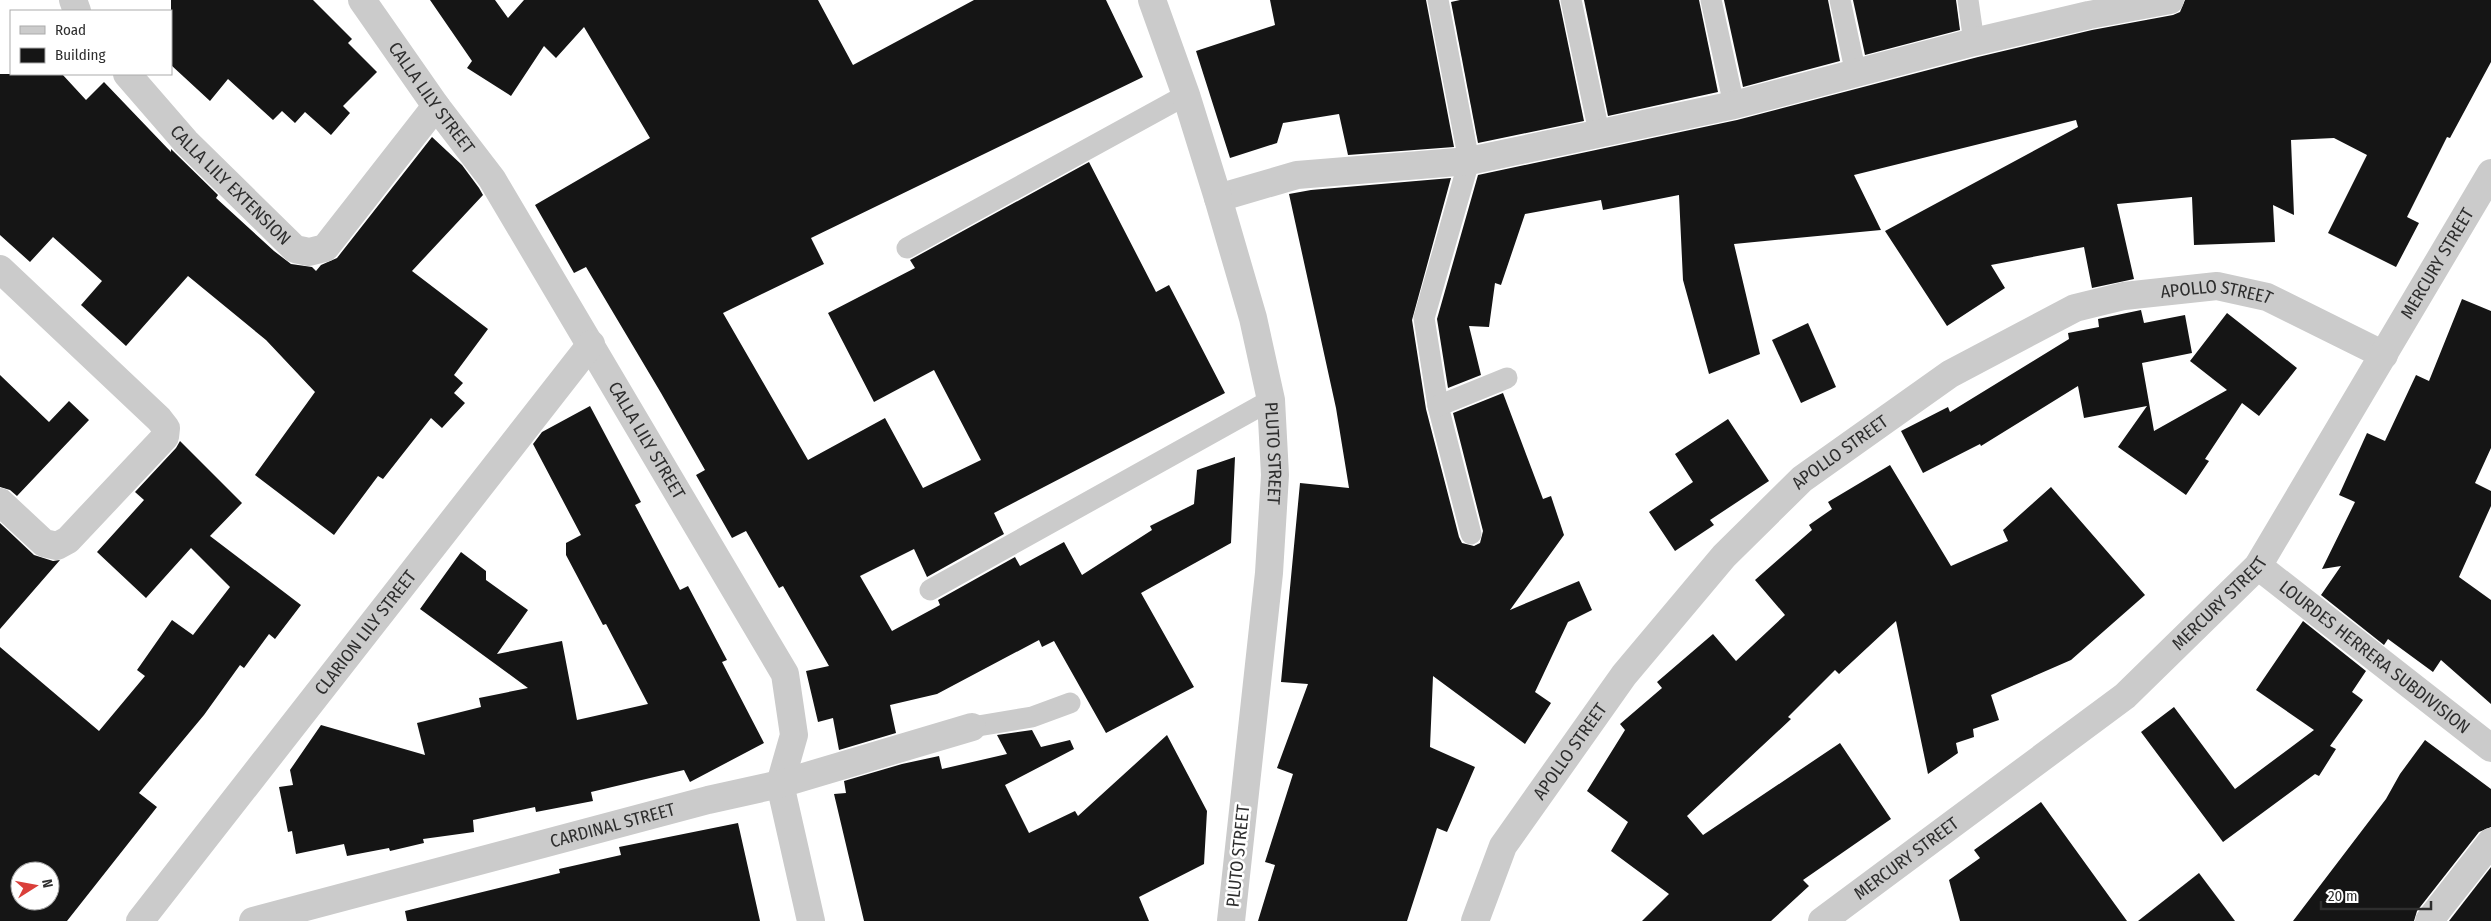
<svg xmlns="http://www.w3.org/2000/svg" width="2491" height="921" viewBox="0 0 2491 921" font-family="'Fira Sans Condensed',sans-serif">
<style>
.building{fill:#151515;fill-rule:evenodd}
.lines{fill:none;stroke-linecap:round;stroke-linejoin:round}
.service{stroke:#cbcbcb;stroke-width:21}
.minor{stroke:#cbcbcb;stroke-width:28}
.tertiary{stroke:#cbcbcb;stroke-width:28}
.labels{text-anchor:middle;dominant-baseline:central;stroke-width:5;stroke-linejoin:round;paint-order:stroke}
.street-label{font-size:18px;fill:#2e2e2e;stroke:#fff}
</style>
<rect width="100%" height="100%" fill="#fff"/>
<!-- building -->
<g class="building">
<path d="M 171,0 L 313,0 L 352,39 L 348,43 L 377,72 L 343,106 L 350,113 L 331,135 L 305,112 L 295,123 L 282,111 L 273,120 L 228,79 L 210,101 L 171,65 Z"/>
<path d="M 430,0 L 495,0 L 508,18 L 524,0 L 818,0 L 853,65 L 974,0 L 1106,0 L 1143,77 L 811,238 L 824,264 L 723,313 L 808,460 L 885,418 L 923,488 L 981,460 L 934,370 L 874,402 L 828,313 L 915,268 L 910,260 L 1089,162 L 1156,292 L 1169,285 L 1225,393 L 994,513 L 1004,534 L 927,577 L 914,549 L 860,576 L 892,631 L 940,605 L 938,600 L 1015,557 L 1020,566 L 1064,542 L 1082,575 L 1152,530 L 1150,526 L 1194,504 L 1197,470 L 1235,457 L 1231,543 L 1141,593 L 1194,687 L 1106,733 L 1054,641 L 1042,647 L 1039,640 L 937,694 L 890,705 L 896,733 L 839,750 L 833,718 L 818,722 L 806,671 L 829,666 L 783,586 L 779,588 L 746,531 L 732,538 L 696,475 L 705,470 L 661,393 L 586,267 L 574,273 L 535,205 L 650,138 L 584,27 L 556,58 L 544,46 L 511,96 L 467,68 L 472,61 Z"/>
<path d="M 1270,0 L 1426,0 L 1454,147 L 1348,155 L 1339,114 L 1283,123 L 1277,143 L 1230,158 L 1196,51 L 1275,25 Z"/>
<path d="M 1460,0 L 1559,0 L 1584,121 L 1478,143 L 1451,2 Z"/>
<path d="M 1584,0 L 1699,0 L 1718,92 L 1608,116 Z"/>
<path d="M 1724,0 L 1828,0 L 1840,61 L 1743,87 Z"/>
<path d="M 1853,0 L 1956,0 L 1960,30 L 1865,55 Z"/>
<path d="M 2185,0 L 2491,0 L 2491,62 L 2450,138 L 2447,137 L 2407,217 L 2419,223 L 2396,267 L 2328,233 L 2367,155 L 2334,138 L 2291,140 L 2294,215 L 2273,205 L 2275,242 L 2194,245 L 2192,197 L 2117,204 L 2134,279 L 2092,288 L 2084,247 L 1991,265 L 2005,288 L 1947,326 L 1885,231 L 2078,127 L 2076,120 L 1854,175 L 1881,230 L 1734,244 L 1760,354 L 1709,374 L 1683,280 L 1679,195 L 1603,210 L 1601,200 L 1525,214 L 1501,285 L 1495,283 L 1489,327 L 1469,326 L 1481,375 L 1448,388 L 1437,319 L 1478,175 L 1737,120 L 1978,57 L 2092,30 L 2173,15 L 2180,12 Z"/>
<path d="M 0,74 L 62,74 L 86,100 L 104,82 L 171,152 L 171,149 L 218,195 L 216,198 L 274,251 L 291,264 L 312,267 L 316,271 L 321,265 L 337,258 L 432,137 L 462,165 L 479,188 L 483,195 L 412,271 L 488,329 L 454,375 L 463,383 L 454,393 L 465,403 L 442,428 L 431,418 L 383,479 L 378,476 L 334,535 L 255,475 L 315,392 L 266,340 L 188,276 L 126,346 L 81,305 L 102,281 L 53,237 L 30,262 L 0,235 Z"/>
<path d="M 1451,178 L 1412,320 L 1426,409 L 1459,537 L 1462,543 L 1474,546 L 1480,543 L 1483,531 L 1453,413 L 1503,393 L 1543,499 L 1551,496 L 1564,535 L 1510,610 L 1579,581 L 1592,610 L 1568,622 L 1535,692 L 1551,703 L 1525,744 L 1433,676 L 1430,747 L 1475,767 L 1447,832 L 1437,828 L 1407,921 L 1258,921 L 1275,865 L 1265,862 L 1293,774 L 1277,768 L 1308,684 L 1281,682 L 1300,483 L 1349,488 L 1336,408 L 1289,194 L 1311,190 Z"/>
<path d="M 2462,299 L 2491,311 L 2491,448 L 2475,483 L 2491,491 L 2491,506 L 2459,577 L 2491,600 L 2491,704 L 2441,660 L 2433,672 L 2388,639 L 2384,645 L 2321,595 L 2341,566 L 2322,569 L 2355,502 L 2339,495 L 2367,433 L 2385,441 L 2416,375 L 2429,381 Z"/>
<path d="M 2141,310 L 2144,323 L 2185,315 L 2192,353 L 2142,363 L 2154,431 L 2227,390 L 2190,361 L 2227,313 L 2297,368 L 2259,416 L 2242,403 L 2205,459 L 2209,461 L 2186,495 L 2118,447 L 2147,406 L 2084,418 L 2078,386 L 1981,446 L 1980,444 L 1923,473 L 1901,431 L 1948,407 L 1950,412 L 2069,339 L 2068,333 L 2099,327 L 2098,319 Z"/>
<path d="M 1808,323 L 1836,387 L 1801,403 L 1772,340 Z"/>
<path d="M 0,375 L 49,422 L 69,401 L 89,420 L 17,496 L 10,490 L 0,487 Z"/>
<path d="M 590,406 L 641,502 L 635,505 L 680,590 L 688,586 L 727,660 L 722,662 L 764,743 L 690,782 L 684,770 L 591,792 L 593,801 L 536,812 L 535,807 L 473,820 L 474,832 L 423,839 L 424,843 L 390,851 L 389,848 L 347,856 L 344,844 L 296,854 L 292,831 L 288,832 L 279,787 L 293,785 L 290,770 L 321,725 L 425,755 L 417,723 L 481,707 L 479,698 L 528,688 L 420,609 L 461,552 L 486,571 L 486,580 L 528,610 L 497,654 L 562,641 L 577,720 L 648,704 L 606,624 L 603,625 L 566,555 L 566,543 L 581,535 L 533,444 L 542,432 Z"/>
<path d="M 1728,419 L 1769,481 L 1710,520 L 1714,525 L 1675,551 L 1649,512 L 1693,482 L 1675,454 Z"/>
<path d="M 180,441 L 242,503 L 210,536 L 301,605 L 275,639 L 269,634 L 244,668 L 240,665 L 204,715 L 139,793 L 157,807 L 67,921 L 0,921 L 0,647 L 99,731 L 145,676 L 137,670 L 172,620 L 193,635 L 230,587 L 191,548 L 146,598 L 97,552 L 144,500 L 135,492 L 176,448 ZM 20,871 L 50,871 L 50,901 L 20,901 Z"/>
<path d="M 1890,465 L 1951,566 L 2008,541 L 2003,530 L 2051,487 L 2145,595 L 2071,660 L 1991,695 L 1999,720 L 1973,729 L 1974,737 L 1956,743 L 1958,753 L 1928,774 L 1896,621 L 1839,674 L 1835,670 L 1788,717 L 1791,719 L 1687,816 L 1703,835 L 1840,743 L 1891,819 L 1803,880 L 1809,886 L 1771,921 L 1642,921 L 1669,894 L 1611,851 L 1628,822 L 1587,791 L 1625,730 L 1620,724 L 1662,688 L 1657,682 L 1713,634 L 1736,661 L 1785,615 L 1755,580 L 1812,530 L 1809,525 L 1832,509 L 1828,502 Z"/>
<path d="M 0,523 L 34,555 L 53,561 L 60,560 L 0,629 Z"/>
<path d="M 2303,621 L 2366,671 L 2352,692 L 2363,700 L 2330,746 L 2336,749 L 2319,776 L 2315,774 L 2223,842 L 2141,732 L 2174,707 L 2235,789 L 2314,730 L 2256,690 Z"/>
<path d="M 1032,730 L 1041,747 L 1070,740 L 1074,749 L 1005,785 L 1029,833 L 1075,811 L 1078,816 L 1167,735 L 1207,811 L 1204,864 L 1139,897 L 1149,921 L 864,921 L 834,794 L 846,793 L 844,781 L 902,764 L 939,756 L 942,769 L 1007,754 L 997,735 Z"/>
<path d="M 2425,740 L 2491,789 L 2491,827 L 2479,832 L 2417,911 L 2414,921 L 2293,921 L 2386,799 L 2400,774 Z"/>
<path d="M 2041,802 L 2127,921 L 1960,921 L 1949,880 L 1980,858 L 1974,850 Z"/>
<path d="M 738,823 L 760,921 L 407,921 L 405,911 L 560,873 L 559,869 L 621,855 L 619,847 Z"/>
<path d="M 2491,867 L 2491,921 L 2449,921 Z"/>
<path d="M 2199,873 L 2235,921 L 2138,921 Z"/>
</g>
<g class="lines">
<!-- service -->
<g class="service">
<path d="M 1438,0 L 1469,161 L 1424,318 L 1438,406 L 1471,534"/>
<path d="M 1571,0 L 1599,132"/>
<path d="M 1711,0 L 1734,105"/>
<path d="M 1840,0 L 1856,74"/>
<path d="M 1968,0 L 1974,42"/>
<path d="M 907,248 L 1186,95"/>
<path d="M 1438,406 L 1507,378"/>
<path d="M 930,590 L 1271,400"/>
<path d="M 972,727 L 1032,717 L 1070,703"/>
</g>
<!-- minor -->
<g class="minor">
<path d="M 73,0 L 77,11"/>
<path id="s1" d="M 362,0 L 436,106 L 492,179 L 785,674 L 794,735 L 780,784 L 811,921"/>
<path id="s2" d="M 127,74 L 186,142 L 295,249 L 309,252 L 325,248 L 436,106"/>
<path d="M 1218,198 L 1297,175 L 1469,161 L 1734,105 L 1974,42 L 2089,15 L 2170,0"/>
<path d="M 0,269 L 159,419 L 166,428 L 165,437 L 68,540 L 57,546 L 44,543 L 0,502"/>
<path id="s3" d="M 2258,566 L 2491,748"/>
<path id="s4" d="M 140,921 L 591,344"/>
<path id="s5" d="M 253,921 L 708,800 L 780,784 L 972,727"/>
<path id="s6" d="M 1475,921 L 1503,846 L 1624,675 L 1724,556 L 1802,479 L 1950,374 L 2075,308 L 2124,296 L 2217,286 L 2267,297 L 2384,355"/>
<path d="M 2429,921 L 2491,842"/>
</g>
<!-- tertiary -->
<g class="tertiary">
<path id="s7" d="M 1152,0 L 1186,95 L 1218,198 L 1253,318 L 1271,400 L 1275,475 L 1269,573 L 1231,921"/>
<path id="s8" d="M 1822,921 L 2125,696 L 2258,566 L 2491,173"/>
</g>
</g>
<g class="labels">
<!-- street labels -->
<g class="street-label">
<text stroke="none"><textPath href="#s1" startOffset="120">CALLA LILY STREET</textPath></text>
<text stroke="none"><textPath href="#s2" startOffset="152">CALLA LILY EXTENSION</textPath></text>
<text stroke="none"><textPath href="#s8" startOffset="915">MERCURY STREET</textPath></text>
<text stroke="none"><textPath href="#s6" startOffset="1021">APOLLO STREET</textPath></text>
<text stroke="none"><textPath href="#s1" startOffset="525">CALLA LILY STREET</textPath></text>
<text stroke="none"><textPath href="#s7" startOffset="471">PLUTO STREET</textPath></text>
<text stroke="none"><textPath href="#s6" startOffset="601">APOLLO STREET</textPath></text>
<text stroke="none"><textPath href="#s8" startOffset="510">MERCURY STREET</textPath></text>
<text stroke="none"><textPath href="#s4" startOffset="366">CLARION LILY STREET</textPath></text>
<text stroke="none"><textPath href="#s3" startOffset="148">LOURDES HERRERA SUBDIVISION</textPath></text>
<text stroke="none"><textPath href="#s6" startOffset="196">APOLLO STREET</textPath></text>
<text stroke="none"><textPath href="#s5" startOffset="372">CARDINAL STREET</textPath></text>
<text transform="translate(1238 856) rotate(-84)">PLUTO STREET</text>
<text stroke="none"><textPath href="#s8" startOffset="105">MERCURY STREET</textPath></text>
</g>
</g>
<!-- legend -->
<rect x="10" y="10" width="162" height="65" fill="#ffffff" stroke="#ababab"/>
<rect x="20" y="26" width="25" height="8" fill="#cbcbcb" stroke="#ababab"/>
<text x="55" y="35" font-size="15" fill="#2e2e2e">Road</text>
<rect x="20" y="48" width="25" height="15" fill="#151515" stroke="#ababab"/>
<text x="55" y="60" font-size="15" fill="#2e2e2e">Building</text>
<!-- north arrow -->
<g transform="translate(35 886) rotate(79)"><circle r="24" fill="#ffffff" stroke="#ababab"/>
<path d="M0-4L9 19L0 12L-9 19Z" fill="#da3f3a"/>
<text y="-8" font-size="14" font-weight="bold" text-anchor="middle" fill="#2e2e2e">N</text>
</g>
<!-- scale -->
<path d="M2321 901v8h110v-8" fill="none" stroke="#2e2e2e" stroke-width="2.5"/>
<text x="2328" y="901" font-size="15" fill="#2e2e2e" stroke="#ffffff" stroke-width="4" paint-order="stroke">20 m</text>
</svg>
